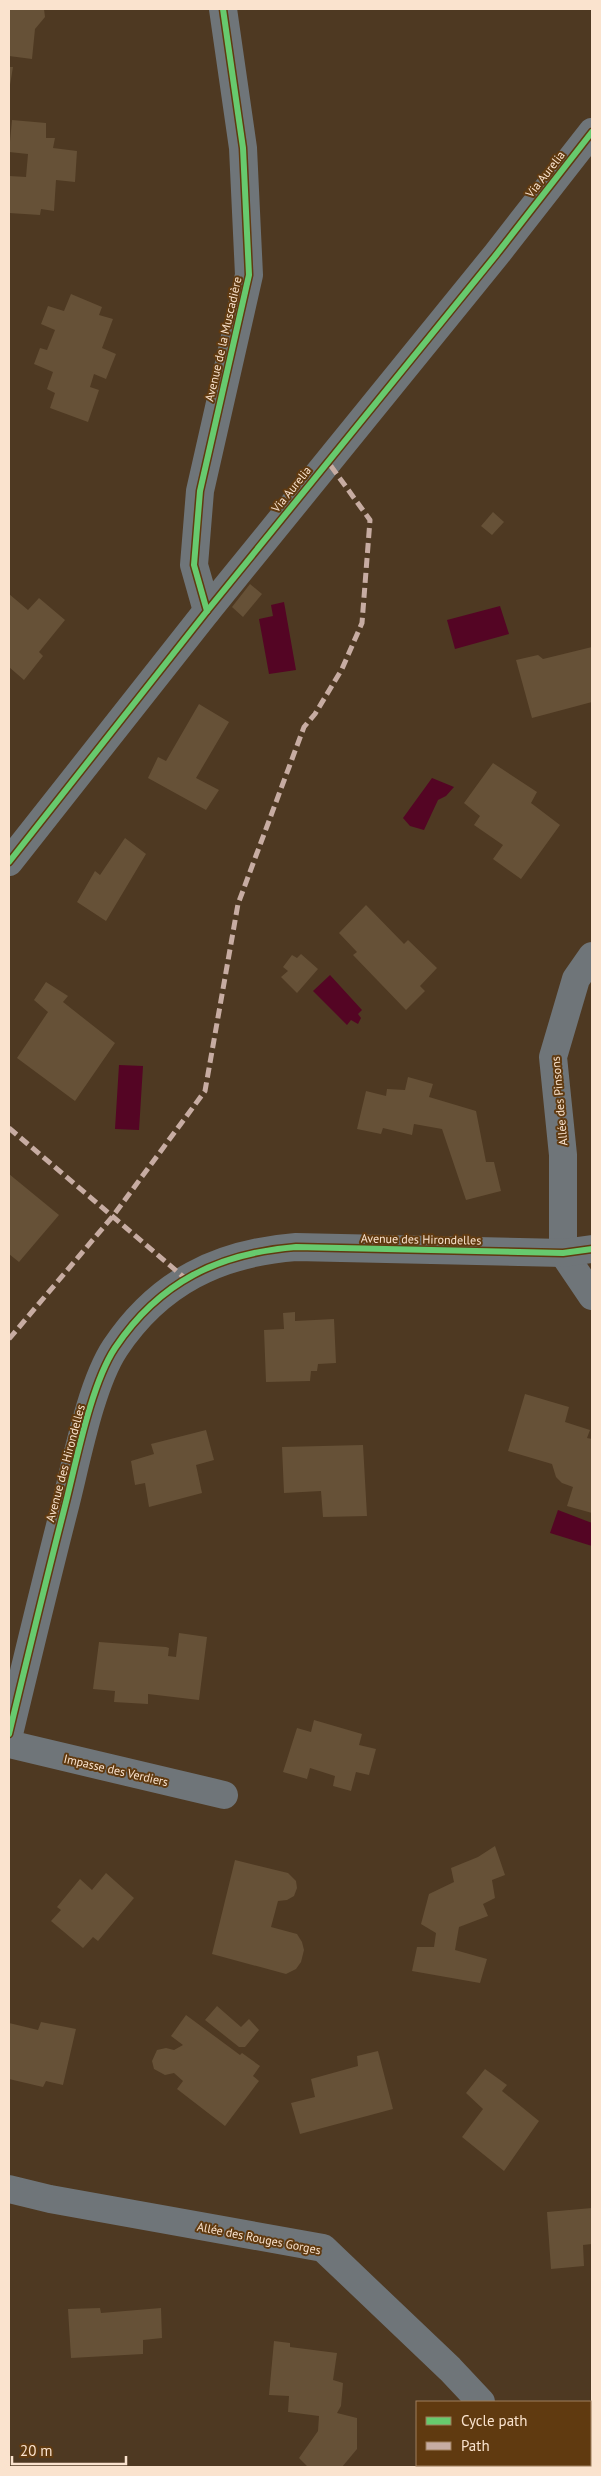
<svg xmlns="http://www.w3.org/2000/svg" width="601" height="2476" viewBox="0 0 601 2476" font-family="'PT Sans',sans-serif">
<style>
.water{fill:#540524}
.building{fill:#665137}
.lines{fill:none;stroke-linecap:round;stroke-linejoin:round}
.street{stroke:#6f7579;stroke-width:28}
.quiet{stroke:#c7aca2;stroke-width:5;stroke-dasharray:10 5;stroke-linecap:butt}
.cycleway-casing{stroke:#603a10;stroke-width:9}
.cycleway{stroke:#67ca6e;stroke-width:6}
.labels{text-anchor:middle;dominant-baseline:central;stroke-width:4;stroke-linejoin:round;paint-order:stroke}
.street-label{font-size:12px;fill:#fae3ce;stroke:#603a10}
</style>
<rect width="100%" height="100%" fill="#4e3922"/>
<!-- water -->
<g class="water">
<path d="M 284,602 L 296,670 L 269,674 L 259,619 L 273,616 L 271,605 Z"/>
<path d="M 500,606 L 509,634 L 455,649 L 447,620 Z"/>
<path d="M 432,778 L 454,787 L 446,796 L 438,800 L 424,830 L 410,826 L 403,818 Z"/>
<path d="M 330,975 L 362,1010 L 358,1014 L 361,1018 L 358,1024 L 351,1020 L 347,1025 L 313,991 Z"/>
<path d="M 119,1065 L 143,1066 L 139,1130 L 115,1129 Z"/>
<path d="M 558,1510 L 592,1523 L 592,1546 L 550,1533 Z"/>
</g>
<!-- building -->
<g class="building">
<path d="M 9,9 L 44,9 L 45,17 L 35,29 L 32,59 L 9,56 Z"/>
<path d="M 9,67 L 13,67 L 10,85 L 9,85 Z"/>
<path d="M 12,120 L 46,123 L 46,138 L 55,138 L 53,148 L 77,151 L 75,182 L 56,180 L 54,211 L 41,209 L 40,215 L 9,213 L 9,176 L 26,177 L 28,154 L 9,152 Z"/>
<path d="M 71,294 L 102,307 L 99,315 L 113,319 L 102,348 L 116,354 L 106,379 L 94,374 L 90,387 L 99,390 L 88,422 L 50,408 L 55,393 L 47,389 L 53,372 L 34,364 L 40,348 L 47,350 L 55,330 L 41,324 L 48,306 L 64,311 Z"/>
<path d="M 493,512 L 504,522 L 492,535 L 481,526 Z"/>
<path d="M 250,584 L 262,594 L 243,617 L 232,607 Z"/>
<path d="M 9,594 L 28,610 L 39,598 L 65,620 L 39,652 L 43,656 L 24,680 L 9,667 Z"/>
<path d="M 592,647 L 592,702 L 532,718 L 516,660 L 538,655 L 543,659 Z"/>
<path d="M 199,704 L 229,722 L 196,778 L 219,790 L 206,810 L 148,778 L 158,757 L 166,761 Z"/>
<path d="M 493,763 L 537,792 L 531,803 L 560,825 L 521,879 L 493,859 L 503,845 L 474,825 L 480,816 L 464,803 Z"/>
<path d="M 125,838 L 146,854 L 106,921 L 77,902 L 95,871 L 100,875 Z"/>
<path d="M 366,905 L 404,944 L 408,940 L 437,968 L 420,986 L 425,991 L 406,1010 L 353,955 L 357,952 L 339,933 Z"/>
<path d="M 301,954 L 318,969 L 297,993 L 281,977 L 288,971 L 283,967 L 292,955 L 297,958 Z"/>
<path d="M 46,982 L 68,996 L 63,1002 L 115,1043 L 75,1101 L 17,1058 L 48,1012 L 34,1000 Z"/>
<path d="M 408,1077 L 433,1084 L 429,1097 L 476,1111 L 486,1162 L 494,1162 L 501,1191 L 466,1200 L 442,1129 L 414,1124 L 412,1135 L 383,1128 L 381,1134 L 357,1129 L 366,1091 L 386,1096 L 387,1089 L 405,1090 Z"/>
<path d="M 9,1174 L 59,1215 L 19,1262 L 9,1254 Z"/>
<path d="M 295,1312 L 295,1321 L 334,1319 L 336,1363 L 318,1364 L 317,1371 L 311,1371 L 310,1381 L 266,1382 L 264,1330 L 284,1329 L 283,1313 Z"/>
<path d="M 525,1394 L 569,1407 L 565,1422 L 590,1430 L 587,1438 L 592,1439 L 592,1513 L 567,1506 L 573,1487 L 562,1483 L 556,1477 L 552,1464 L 508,1451 Z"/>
<path d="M 206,1430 L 214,1460 L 196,1465 L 202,1493 L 149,1507 L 145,1483 L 135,1485 L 131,1461 L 154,1454 L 151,1444 Z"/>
<path d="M 363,1445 L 367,1516 L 323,1517 L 321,1491 L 284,1493 L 282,1447 Z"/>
<path d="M 179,1633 L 207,1637 L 199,1700 L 148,1694 L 148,1704 L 114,1702 L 115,1691 L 93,1689 L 99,1642 L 166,1647 L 169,1648 L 168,1656 L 176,1657 Z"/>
<path d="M 314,1720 L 362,1734 L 359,1745 L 376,1749 L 369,1775 L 356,1772 L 351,1791 L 333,1786 L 335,1776 L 310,1768 L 307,1779 L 283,1772 L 297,1728 L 311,1732 Z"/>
<path d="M 495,1846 L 505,1875 L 492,1880 L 495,1898 L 483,1904 L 488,1916 L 459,1927 L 455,1950 L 487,1959 L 480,1983 L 412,1971 L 417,1947 L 434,1947 L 436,1933 L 421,1924 L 429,1894 L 454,1882 L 451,1868 L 478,1857 Z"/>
<path d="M 235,1860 L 288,1873 L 296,1881 L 297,1888 L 294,1896 L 287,1900 L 278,1901 L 271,1927 L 297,1934 L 302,1942 L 304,1950 L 301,1962 L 296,1969 L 286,1974 L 212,1954 Z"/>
<path d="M 106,1873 L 134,1898 L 98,1941 L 93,1937 L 83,1948 L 51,1921 L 61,1910 L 57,1907 L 80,1879 L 92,1890 Z"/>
<path d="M 217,2006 L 241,2027 L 249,2019 L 259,2030 L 245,2047 L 239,2047 L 205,2020 Z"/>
<path d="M 186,2015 L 240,2055 L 242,2053 L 260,2066 L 253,2076 L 259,2081 L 225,2126 L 177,2089 L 183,2081 L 174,2073 L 165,2075 L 154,2069 L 152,2061 L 157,2050 L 166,2048 L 174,2050 L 183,2045 L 171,2036 Z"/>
<path d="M 41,2022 L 76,2029 L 63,2085 L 46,2081 L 43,2087 L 9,2079 L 9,2023 L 38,2030 Z"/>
<path d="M 378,2051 L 393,2109 L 300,2134 L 291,2103 L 315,2097 L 311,2079 L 358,2066 L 357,2056 Z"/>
<path d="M 485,2069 L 507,2085 L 502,2091 L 539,2121 L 504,2171 L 462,2137 L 483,2109 L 466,2093 Z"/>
<path d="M 592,2208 L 592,2244 L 583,2245 L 584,2266 L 551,2269 L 547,2212 Z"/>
<path d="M 100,2308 L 101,2313 L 161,2308 L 162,2338 L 143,2340 L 143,2354 L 71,2358 L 68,2309 Z"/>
<path d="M 274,2341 L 290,2343 L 290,2347 L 337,2353 L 333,2380 L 343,2383 L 341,2406 L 337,2413 L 357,2418 L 357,2449 L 342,2467 L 308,2467 L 299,2458 L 318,2431 L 319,2416 L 288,2412 L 289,2396 L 269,2395 Z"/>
</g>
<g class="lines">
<!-- street -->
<g class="street">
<path d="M 207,611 L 194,565 L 200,491 L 249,275 L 243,148 L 223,9"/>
<path d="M 9,862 L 207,611 L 496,255 L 592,132"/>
<path d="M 592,956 L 576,979 L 553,1057 L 563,1155 L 563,1253 L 592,1296"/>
<path d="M 9,1734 C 27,1659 45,1584 64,1510 C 76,1464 90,1386 115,1348 C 159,1282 219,1253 296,1247 L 563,1253 L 592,1249"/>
<path d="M 9,1744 L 224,1795"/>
<path d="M 9,2189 L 50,2199 L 323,2248 L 450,2369 L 481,2402"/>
<path d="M 537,2465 L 539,2467"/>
</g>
<!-- quiet -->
<g class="quiet">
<path d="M 9,1128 L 186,1279"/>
<path d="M 9,1339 L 113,1216 L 205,1091 L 238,904 L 304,727 L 315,714 L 342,669 L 362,623 L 370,520 L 328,462"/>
</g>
<!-- cycleway casing -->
<g class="cycleway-casing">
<g id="cycleway">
<path d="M 207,611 L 194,565 L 200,491 L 249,275 L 243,148 L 223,9"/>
<path d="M 9,862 L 207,611 L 496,255 L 592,132"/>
<path d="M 9,1734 C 27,1659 45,1584 64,1510 C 76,1464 90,1386 115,1348 C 159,1282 219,1253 296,1247 L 563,1253 L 592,1249"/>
</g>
</g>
<!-- cycleway -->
<use href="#cycleway" class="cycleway"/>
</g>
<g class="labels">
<!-- street labels -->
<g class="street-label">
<text transform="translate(545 174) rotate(-52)">Via Aurelia</text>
<text transform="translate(223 339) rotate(-77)">Avenue de la Muscadière</text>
<text transform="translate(291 489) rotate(-51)">Via Aurelia</text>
<text transform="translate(559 1101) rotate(-95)">Allée des Pinsons</text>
<text transform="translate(421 1239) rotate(1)">Avenue des Hirondelles</text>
<text transform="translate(65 1463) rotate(-75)">Avenue des Hirondelles</text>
<text transform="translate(116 1770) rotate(13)">Impasse des Verdiers</text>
<text transform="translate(259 2238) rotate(11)">Allée des Rouges Gorges</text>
</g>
</g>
<!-- border -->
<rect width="601" height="2476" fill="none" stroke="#fae3ce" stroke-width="20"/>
<!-- legend -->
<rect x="416" y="2401" width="175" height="65" fill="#603a10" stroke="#9e7e5c"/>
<rect x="426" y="2417" width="25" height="8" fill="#67ca6e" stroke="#9e7e5c"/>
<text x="461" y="2426" font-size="15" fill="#fae3ce">Cycle path</text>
<rect x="426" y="2442" width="25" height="8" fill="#c7aca2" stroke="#9e7e5c"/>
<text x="461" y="2451" font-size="15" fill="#fae3ce">Path</text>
<!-- scale -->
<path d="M12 2456v8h114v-8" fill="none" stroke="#fae3ce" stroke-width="2.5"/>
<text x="20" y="2456" font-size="15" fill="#fae3ce" stroke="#603a10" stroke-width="4" paint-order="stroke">20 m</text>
</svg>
